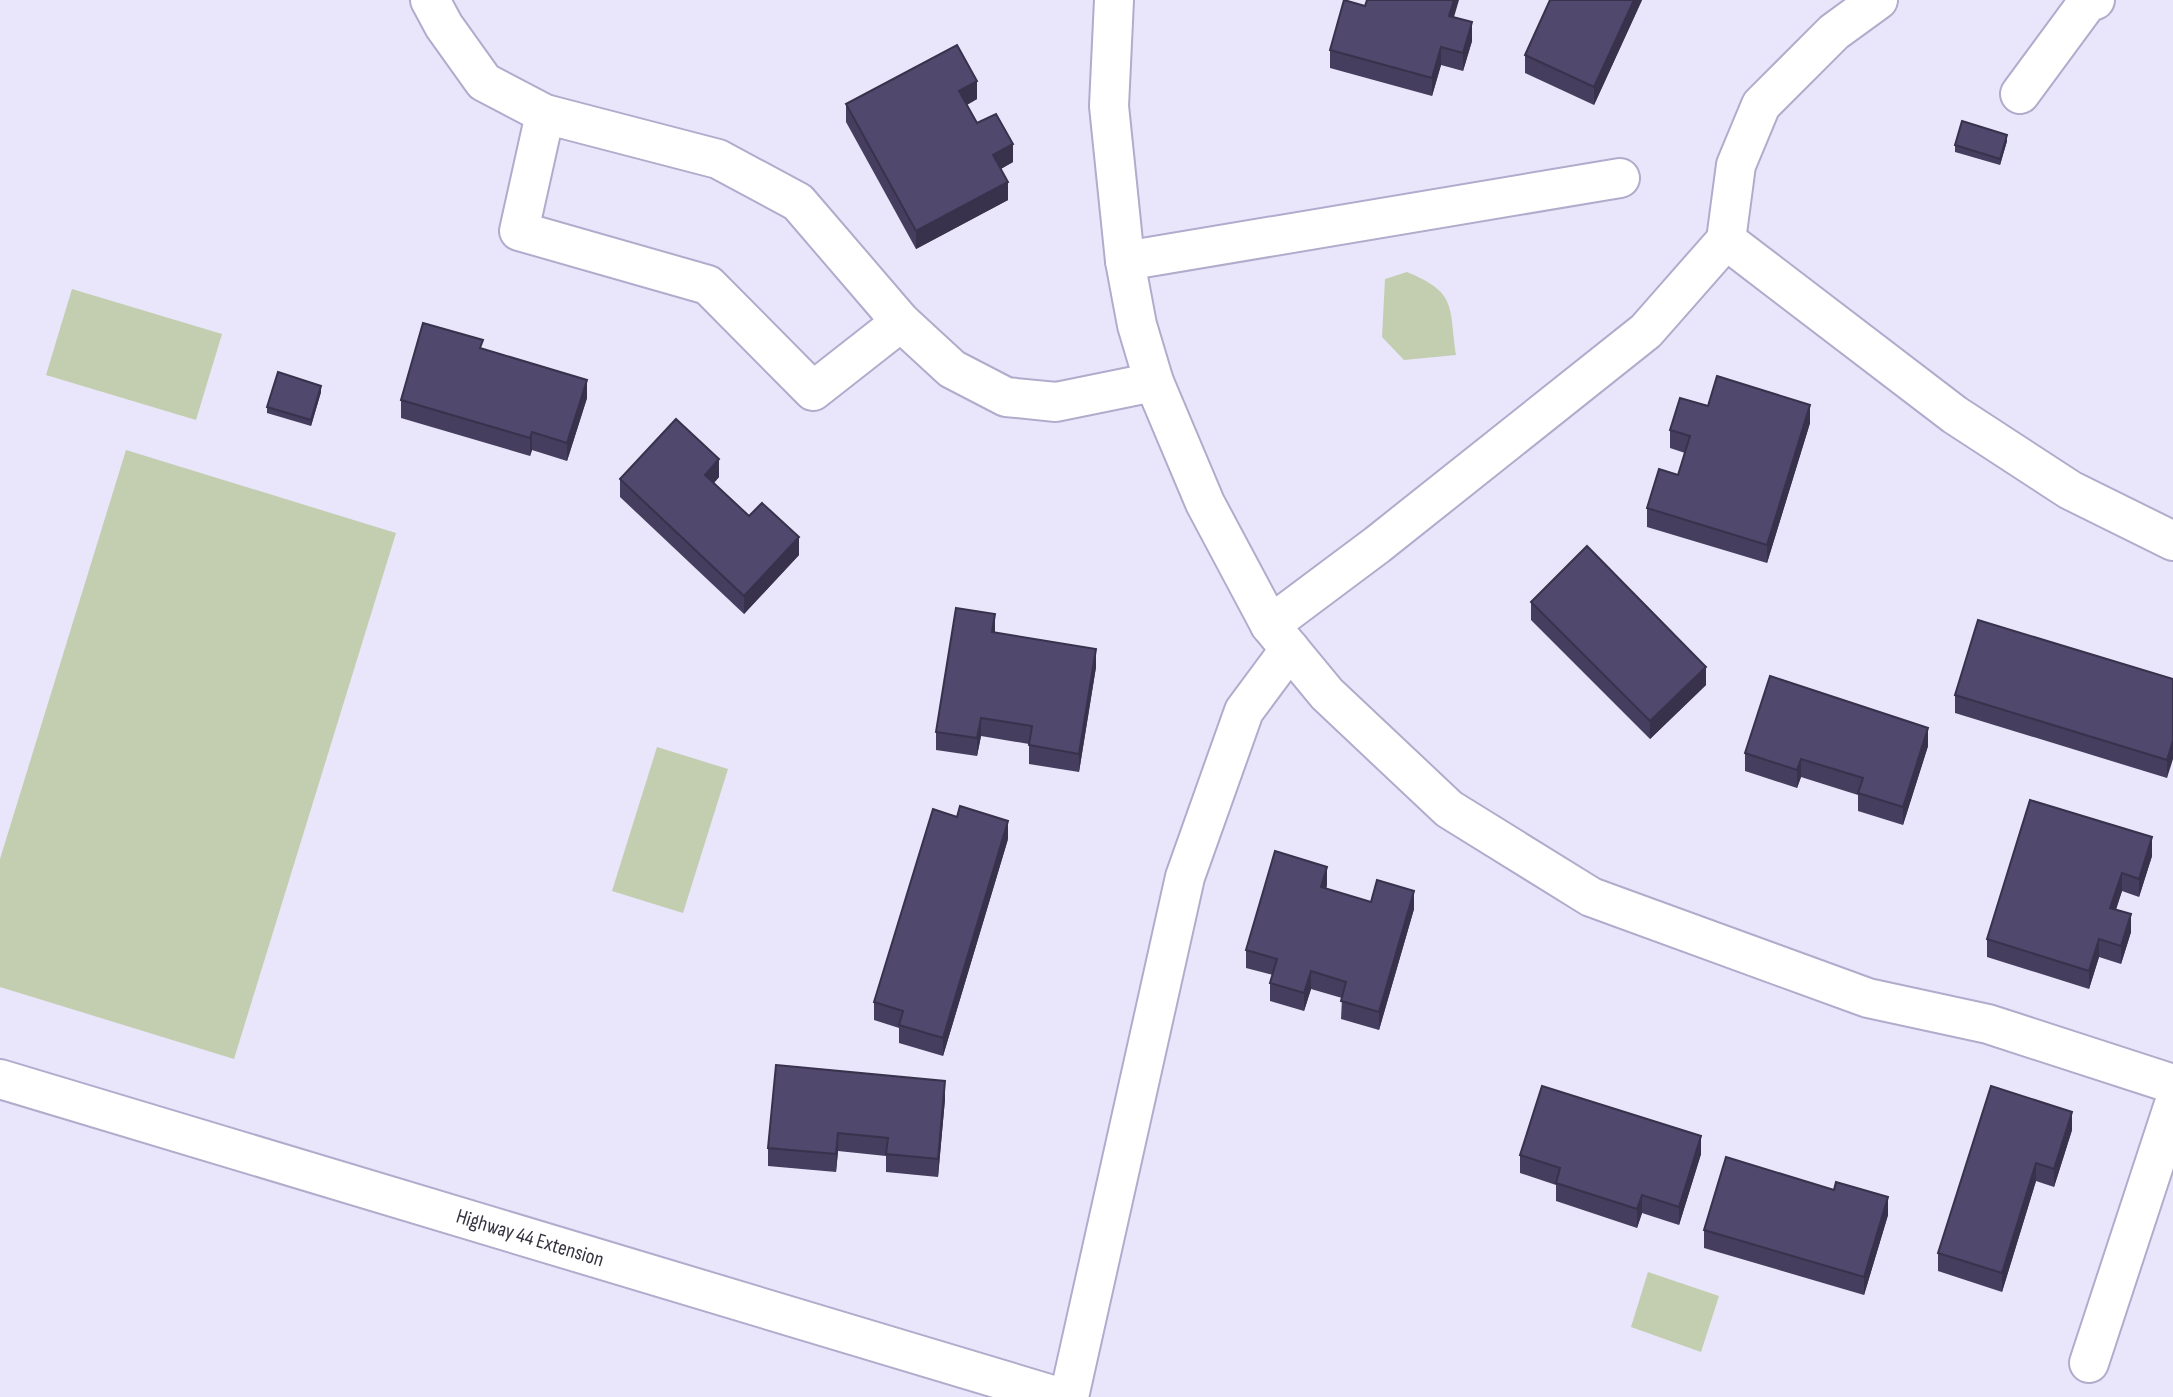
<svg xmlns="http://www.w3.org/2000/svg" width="2173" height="1397" viewBox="0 0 2173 1397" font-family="'Sofia Sans Condensed',sans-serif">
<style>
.green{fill:#c2ceaf}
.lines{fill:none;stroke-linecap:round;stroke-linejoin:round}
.minor-casing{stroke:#b1abcc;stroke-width:42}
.major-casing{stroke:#b1abcc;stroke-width:42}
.minor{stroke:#fff;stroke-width:38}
.major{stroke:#fff;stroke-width:38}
.wall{fill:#453e5e}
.shaded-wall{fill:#38324c}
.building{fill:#50486d;stroke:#38324c;stroke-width:2}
.labels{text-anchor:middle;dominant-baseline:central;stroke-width:7;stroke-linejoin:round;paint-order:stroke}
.street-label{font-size:21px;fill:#363441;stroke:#fff}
</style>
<rect width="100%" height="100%" fill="#e9e6fb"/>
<!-- green -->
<g class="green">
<path d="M 1407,272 C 1457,293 1449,305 1456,355 L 1404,360 L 1382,337 L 1385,279 Z"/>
<path d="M 72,289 L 222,334 L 196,420 L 46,375 Z"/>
<path d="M 126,450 L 396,533 L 234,1059 L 0,987 L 0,859 Z"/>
<path d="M 657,747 L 728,769 L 683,913 L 612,891 Z"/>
<path d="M 1648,1272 L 1719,1296 L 1701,1352 L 1631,1327 Z"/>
</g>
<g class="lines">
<!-- minor casing -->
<g class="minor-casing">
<g id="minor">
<path d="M 430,0 L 444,26 L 484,82 L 545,114 L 718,159 L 798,202 L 901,322 L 952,369 L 1006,397 L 1056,402 L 1154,382"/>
<path d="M 1114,0 L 1109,106 L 1125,261 L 1137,325 L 1154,382 L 1205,503 L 1270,625 L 1327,694 L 1449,809 L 1591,897 L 1868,998 L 1988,1024 L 2173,1084"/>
<path d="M 2020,94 L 2087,3 L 2095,0"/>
<path d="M 545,114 L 519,231 L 708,285 L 813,391 L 901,322"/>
<path d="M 1726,240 L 1955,415 L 2070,490 L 2173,541"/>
<path d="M 1125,261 L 1620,178"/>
<path d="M 1270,625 L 1377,545 L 1646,331 L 1726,240 L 1736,165 L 1761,105 L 1834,32 L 1878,0"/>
<path d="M 2089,1363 L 2173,1107"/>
<path d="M 1069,1397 L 1185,877 L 1244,711 L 1290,649"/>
</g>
</g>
<!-- major casing -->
<g class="major-casing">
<path id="major" d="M 0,1079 L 1059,1397"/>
</g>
<!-- minor -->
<use href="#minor" class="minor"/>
<!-- major -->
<use href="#major" class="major"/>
</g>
<!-- wall -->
<g class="wall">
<path d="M 1642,0 L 1594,105 L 1525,73 L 1525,55 Z"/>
<path d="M 1365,6 L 1454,18 L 1472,41 L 1463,71 L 1441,65 L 1432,96 L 1330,68 L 1330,50 Z"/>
<path d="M 977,99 L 967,105 L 977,123 L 1013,162 L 1001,169 L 1008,200 L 916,249 L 846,122 L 846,104 Z"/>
<path d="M 2007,141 L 2000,165 L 1955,152 L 1955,145 Z"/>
<path d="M 483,349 L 587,398 L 567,461 L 532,450 L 530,456 L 401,418 L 401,400 Z"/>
<path d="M 321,392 L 311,426 L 267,413 L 267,407 Z"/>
<path d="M 1708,406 L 1810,423 L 1767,563 L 1647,527 L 1647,508 L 1678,475 L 1685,453 L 1670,448 L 1670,430 Z"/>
<path d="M 719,477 L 714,483 L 749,516 L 799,555 L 744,614 L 620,497 L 620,479 Z"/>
<path d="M 1531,602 L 1706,685 L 1650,739 L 1531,620 Z"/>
<path d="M 995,633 L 1096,667 L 1079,772 L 1029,764 L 1029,744 L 981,736 L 977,756 L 936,750 L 936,732 Z"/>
<path d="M 2173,679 L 2167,778 L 1955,713 L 1955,695 Z"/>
<path d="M 1928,746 L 1903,825 L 1858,811 L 1858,795 L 1801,777 L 1797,788 L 1745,771 L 1745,753 Z"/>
<path d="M 1008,839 L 943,1056 L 899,1043 L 899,1028 L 874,1020 L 874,1002 Z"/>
<path d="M 2152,856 L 2139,897 L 2122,891 L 2116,910 L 2131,932 L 2121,964 L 2099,957 L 2089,989 L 1987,957 L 1987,939 Z"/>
<path d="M 1327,885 L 1326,889 L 1371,902 L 1414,909 L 1379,1030 L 1341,1019 L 1342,998 L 1311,989 L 1304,1011 L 1270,1001 L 1270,983 L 1273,975 L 1246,968 L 1246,950 Z"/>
<path d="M 945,1099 L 938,1177 L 886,1172 L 886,1156 L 838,1151 L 836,1172 L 768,1166 L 768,1148 Z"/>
<path d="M 2072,1130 L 2054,1187 L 2036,1181 L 2002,1292 L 1938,1271 L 1938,1253 Z"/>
<path d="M 1701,1154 L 1679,1225 L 1642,1213 L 1637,1228 L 1556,1201 L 1556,1185 L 1520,1173 L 1520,1155 Z"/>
<path d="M 1888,1215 L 1864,1295 L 1704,1248 L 1704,1230 Z"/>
</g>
<!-- shaded-wall -->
<g class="shaded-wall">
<path d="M 1454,0 L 1459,0 L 1449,34 L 1449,16 Z"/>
<path d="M 1634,0 L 1642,0 L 1594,105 L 1594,87 Z"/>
<path d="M 1472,22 L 1472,41 L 1463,71 L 1463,53 Z"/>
<path d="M 1441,47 L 1441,65 L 1432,96 L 1432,78 Z"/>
<path d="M 977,81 L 977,99 L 959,109 L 959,91 Z"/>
<path d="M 2007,135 L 2007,141 L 2000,165 L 2000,159 Z"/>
<path d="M 1013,144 L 1013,162 L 993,173 L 993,155 Z"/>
<path d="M 1008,182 L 1008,200 L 916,249 L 916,231 Z"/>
<path d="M 587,380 L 587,398 L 567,461 L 567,443 Z"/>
<path d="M 321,386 L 321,392 L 311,426 L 311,420 Z"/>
<path d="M 1810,405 L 1810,423 L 1767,563 L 1767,545 Z"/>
<path d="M 532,432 L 532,450 L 530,456 L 530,438 Z"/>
<path d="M 719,459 L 719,477 L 705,493 L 705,475 Z"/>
<path d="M 799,537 L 799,555 L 744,614 L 744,596 Z"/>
<path d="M 995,614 L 995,632 L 992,632 Z"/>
<path d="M 1096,649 L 1096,667 L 1079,772 L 1079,754 Z"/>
<path d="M 1706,667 L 1706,685 L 1650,739 L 1650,721 Z"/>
<path d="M 981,718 L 981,736 L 977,756 L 977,738 Z"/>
<path d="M 1928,728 L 1928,746 L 1903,825 L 1903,807 Z"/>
<path d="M 2173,741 L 2173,759 L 2167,778 L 2167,760 Z"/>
<path d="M 1801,759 L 1801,777 L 1797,788 L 1797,770 Z"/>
<path d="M 1008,821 L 1008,839 L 943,1056 L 943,1038 Z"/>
<path d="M 2152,837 L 2152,856 L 2139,897 L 2139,879 Z"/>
<path d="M 1327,867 L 1327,885 L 1321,905 L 1321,887 Z"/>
<path d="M 2122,873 L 2122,891 L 2110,926 L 2110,908 Z"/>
<path d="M 1414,891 L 1414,909 L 1379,1030 L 1379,1012 Z"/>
<path d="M 2131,914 L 2131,932 L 2121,964 L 2121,946 Z"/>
<path d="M 2099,939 L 2099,957 L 2089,989 L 2089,971 Z"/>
<path d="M 1311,971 L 1311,989 L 1304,1011 L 1304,993 Z"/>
<path d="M 945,1081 L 945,1099 L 938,1177 L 938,1159 Z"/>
<path d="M 2072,1112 L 2072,1130 L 2054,1187 L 2054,1169 Z"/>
<path d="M 838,1133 L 838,1151 L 836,1172 L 836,1154 Z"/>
<path d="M 1701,1136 L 1701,1154 L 1679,1225 L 1679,1207 Z"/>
<path d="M 2036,1163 L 2036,1181 L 2002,1292 L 2002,1273 Z"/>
<path d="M 1642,1195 L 1642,1213 L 1637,1228 L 1637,1209 Z"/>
<path d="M 1888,1197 L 1888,1215 L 1864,1295 L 1864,1277 Z"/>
</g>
<!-- building -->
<g class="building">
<path d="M 1344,0 L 1365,6 L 1367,0 L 1454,0 L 1449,16 L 1472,22 L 1463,53 L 1441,47 L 1432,78 L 1330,50 Z"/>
<path d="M 1550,0 L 1634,0 L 1594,87 L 1525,55 Z"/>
<path d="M 957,45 L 977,81 L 959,91 L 977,123 L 996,114 L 1013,144 L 993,155 L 1008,182 L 916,231 L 846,104 Z"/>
<path d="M 1962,121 L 2007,135 L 2000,159 L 1955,145 Z"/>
<path d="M 423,323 L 483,340 L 480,348 L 587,380 L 567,443 L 532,432 L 530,438 L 401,400 Z"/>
<path d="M 278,372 L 321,386 L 311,420 L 267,407 Z"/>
<path d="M 1717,376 L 1810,405 L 1767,545 L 1647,508 L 1659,469 L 1678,475 L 1690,436 L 1670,430 L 1680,398 L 1708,406 Z"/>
<path d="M 676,419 L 719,459 L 705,475 L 749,516 L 762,503 L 799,537 L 744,596 L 620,479 Z"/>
<path d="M 1587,546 L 1706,667 L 1650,721 L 1531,602 Z"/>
<path d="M 956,608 L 995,614 L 992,632 L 1096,649 L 1079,754 L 1029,745 L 1032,726 L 981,718 L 977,738 L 936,732 Z"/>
<path d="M 1978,620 L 2173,679 L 2173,741 L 2167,760 L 1955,695 Z"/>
<path d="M 1770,676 L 1928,728 L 1903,807 L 1858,793 L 1863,778 L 1801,759 L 1797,770 L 1745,753 Z"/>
<path d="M 2030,800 L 2152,837 L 2139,879 L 2122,873 L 2110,908 L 2131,914 L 2121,946 L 2099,939 L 2089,971 L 1987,939 Z"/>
<path d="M 960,806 L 1008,821 L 943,1038 L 899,1025 L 903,1011 L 874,1002 L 933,809 L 957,817 Z"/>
<path d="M 1275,851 L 1327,867 L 1321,887 L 1371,902 L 1377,880 L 1414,891 L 1379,1012 L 1341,1001 L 1346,982 L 1311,971 L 1304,993 L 1270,983 L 1277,959 L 1246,950 Z"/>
<path d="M 776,1065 L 945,1081 L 938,1159 L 886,1154 L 888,1138 L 838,1133 L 836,1154 L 768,1148 Z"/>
<path d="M 1542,1086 L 1701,1136 L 1679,1207 L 1642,1195 L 1637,1209 L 1556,1183 L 1560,1168 L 1520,1155 Z"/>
<path d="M 1991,1086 L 2072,1112 L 2054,1169 L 2036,1163 L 2002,1273 L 1938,1253 Z"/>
<path d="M 1726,1157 L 1834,1190 L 1836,1182 L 1888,1197 L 1864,1277 L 1704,1230 Z"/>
</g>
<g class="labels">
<!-- street labels -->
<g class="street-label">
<text transform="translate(530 1238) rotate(17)">Highway 44 Extension</text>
</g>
</g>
</svg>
